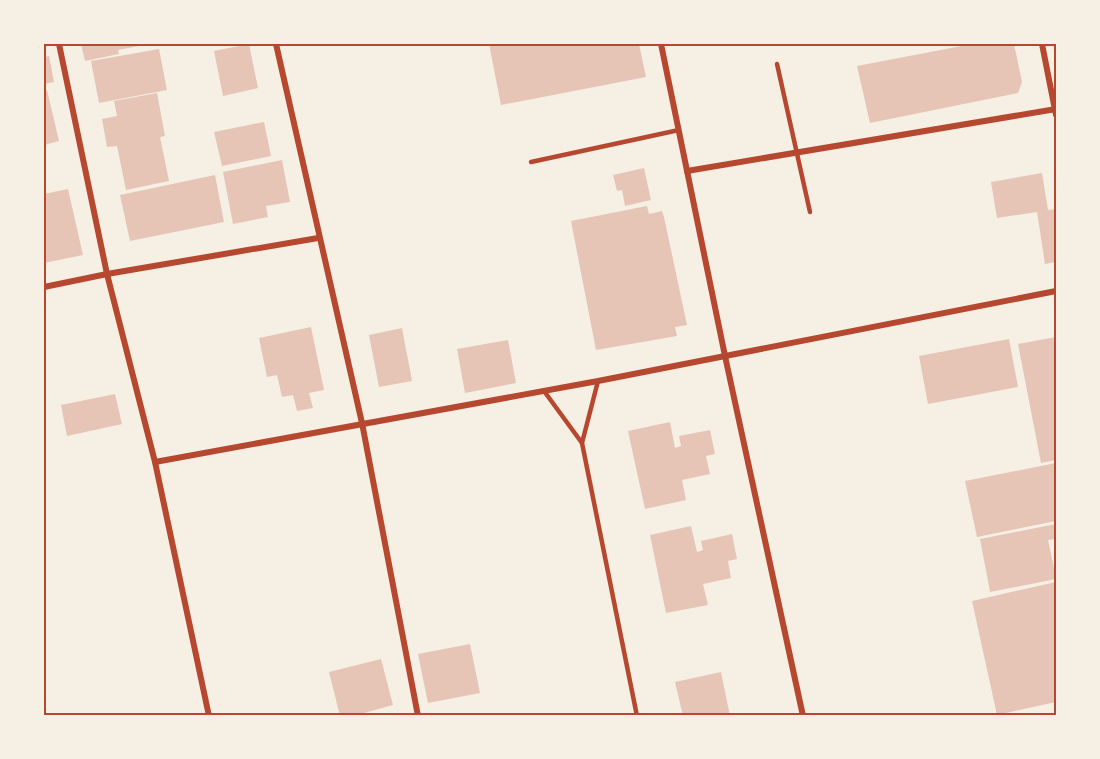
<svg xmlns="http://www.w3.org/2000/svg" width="1100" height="759" viewBox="0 0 1100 759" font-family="'Varela Round',sans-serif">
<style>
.building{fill:#e6c5b7}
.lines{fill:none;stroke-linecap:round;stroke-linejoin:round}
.service{stroke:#b5482f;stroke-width:4.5}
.minor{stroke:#b5482f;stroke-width:6}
.neatline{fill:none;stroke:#b5482f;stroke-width:2}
</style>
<rect width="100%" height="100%" fill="#f6efe4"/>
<!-- building -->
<g class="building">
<path d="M 81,44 L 144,44 L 144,45 L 118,50 L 119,54 L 85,61 Z"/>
<path d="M 249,44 L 258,88 L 223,96 L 214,51 Z"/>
<path d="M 489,44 L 639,44 L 646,77 L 501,105 Z"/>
<path d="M 972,44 L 1014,44 L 1022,82 L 1018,93 L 870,123 L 857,66 Z"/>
<path d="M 159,49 L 167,90 L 99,103 L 91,61 Z"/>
<path d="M 49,56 L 54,82 L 44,84 L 44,57 Z"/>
<path d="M 47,90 L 59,141 L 44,145 L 44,91 Z"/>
<path d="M 157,93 L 165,136 L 160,137 L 169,181 L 126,190 L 117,146 L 107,147 L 102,119 L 117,116 L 114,101 Z"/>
<path d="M 264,122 L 271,156 L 222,166 L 214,132 Z"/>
<path d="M 282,160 L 290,202 L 266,206 L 268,217 L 233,224 L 223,172 Z"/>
<path d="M 644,168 L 651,200 L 625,206 L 622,190 L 617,191 L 613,175 Z"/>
<path d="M 1042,173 L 1048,210 L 1056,209 L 1056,262 L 1045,264 L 1037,212 L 997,218 L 991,182 Z"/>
<path d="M 215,175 L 224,222 L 130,241 L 120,195 Z"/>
<path d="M 68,189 L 83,255 L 44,263 L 44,194 Z"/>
<path d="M 647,206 L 649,214 L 662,211 L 664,217 L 687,325 L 675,327 L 677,336 L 596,350 L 571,221 Z"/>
<path d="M 311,327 L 324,390 L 309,393 L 313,408 L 297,411 L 293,395 L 282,397 L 277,375 L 267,377 L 259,338 Z"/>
<path d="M 402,328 L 412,381 L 379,387 L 369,335 Z"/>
<path d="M 1056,337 L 1056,460 L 1041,463 L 1018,344 Z"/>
<path d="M 1009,339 L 1018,387 L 928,404 L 919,356 Z"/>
<path d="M 508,340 L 516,383 L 465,393 L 457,349 Z"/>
<path d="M 115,394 L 122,424 L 67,436 L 61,405 Z"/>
<path d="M 670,422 L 675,448 L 681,446 L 679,436 L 710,430 L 715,454 L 706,456 L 710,474 L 682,480 L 686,500 L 645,509 L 628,431 Z"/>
<path d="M 1056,463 L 1056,521 L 977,537 L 965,481 Z"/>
<path d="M 1056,524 L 1056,539 L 1048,540 L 1054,568 L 1056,567 L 1056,579 L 990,592 L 980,539 Z"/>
<path d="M 691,526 L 697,552 L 703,550 L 701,541 L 732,534 L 737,559 L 728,561 L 731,578 L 703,584 L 708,605 L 666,613 L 650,535 Z"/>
<path d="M 1056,582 L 1056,702 L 997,715 L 972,601 Z"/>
<path d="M 470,644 L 480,693 L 428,703 L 418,654 Z"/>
<path d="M 381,659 L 393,705 L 353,716 L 340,716 L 329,672 Z"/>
<path d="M 721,672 L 730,716 L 683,716 L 675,682 Z"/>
</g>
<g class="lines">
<!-- service -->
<g class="service">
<path d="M 777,64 L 810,212"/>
<path d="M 531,162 L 679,130"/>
<path d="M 598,381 L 582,443 L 637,716"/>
<path d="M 544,391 L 582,443"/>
</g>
<!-- minor -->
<g class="minor">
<path d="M 59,44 L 107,274 L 155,462 L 209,716"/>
<path d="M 276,44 L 362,423 L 418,716"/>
<path d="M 661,44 L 725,356 L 803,716"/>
<path d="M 1042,44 L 1056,115"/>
<path d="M 687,171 L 1056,109"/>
<path d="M 44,287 L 107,274 L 318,238"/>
<path d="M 155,462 L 598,381 L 1056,291"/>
</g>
</g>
<!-- border -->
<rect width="1100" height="759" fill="none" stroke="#f6efe4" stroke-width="90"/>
<rect x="45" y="45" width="1010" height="669" class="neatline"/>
</svg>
